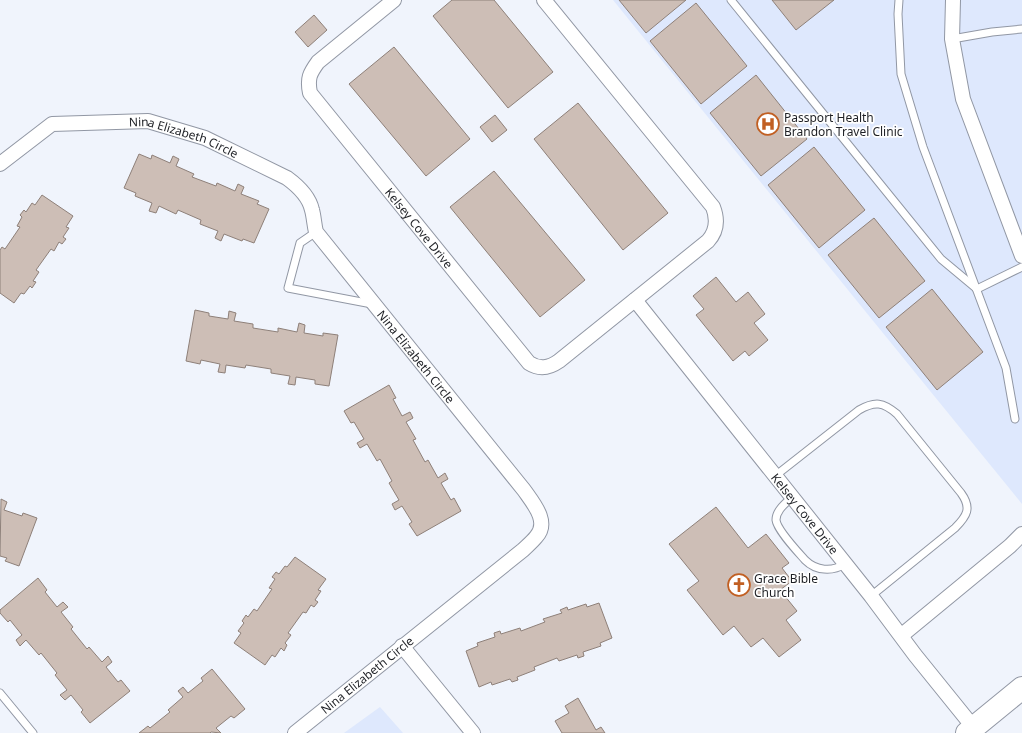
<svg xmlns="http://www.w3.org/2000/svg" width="1022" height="733" viewBox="0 0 1022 733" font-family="'Noto Sans',sans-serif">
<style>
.built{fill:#dee8fd}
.building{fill:#cdbeb6;stroke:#8e8079}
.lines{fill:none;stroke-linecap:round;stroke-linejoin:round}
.service-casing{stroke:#9197a4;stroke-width:9}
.minor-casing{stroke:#9197a4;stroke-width:16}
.trunk-casing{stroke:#9197a4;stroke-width:24}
.service{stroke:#fff;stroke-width:7}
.minor{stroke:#fff;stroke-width:14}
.trunk{stroke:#fff;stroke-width:22}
.labels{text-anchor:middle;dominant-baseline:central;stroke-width:3.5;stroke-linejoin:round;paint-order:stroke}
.poi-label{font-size:12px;fill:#1e2025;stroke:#fff;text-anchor:start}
.street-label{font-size:12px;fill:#1e2025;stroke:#fff}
</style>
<rect width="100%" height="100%" fill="#f0f4fc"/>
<!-- built -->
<g class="built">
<path d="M 613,0 L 1022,0 L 1022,504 L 861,306 Z"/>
<path d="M 380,707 L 403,733 L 344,733 Z"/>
</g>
<!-- building -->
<g class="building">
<path d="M 452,0 L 494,0 L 553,72 L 508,108 L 433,16 Z"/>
<path d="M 619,0 L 686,0 L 646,33 Z"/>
<path d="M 772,0 L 834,0 L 796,30 Z"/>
<path d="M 696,3 L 747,66 L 701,104 L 650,41 Z"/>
<path d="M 314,15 L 327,30 L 308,47 L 295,32 Z"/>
<path d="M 394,47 L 470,139 L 426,176 L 349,84 Z"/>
<path d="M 756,75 L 807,139 L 761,176 L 710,113 Z"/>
<path d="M 578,103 L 668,213 L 623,250 L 534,139 Z"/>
<path d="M 495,115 L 507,130 L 492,142 L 480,127 Z"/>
<path d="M 814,147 L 865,210 L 819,248 L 768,185 Z"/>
<path d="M 139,154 L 151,159 L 152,155 L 170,163 L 173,156 L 179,159 L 176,166 L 194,174 L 192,177 L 216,186 L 217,183 L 235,191 L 238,184 L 244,187 L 241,194 L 259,201 L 257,204 L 269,209 L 254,243 L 243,239 L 242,241 L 224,234 L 221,241 L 215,238 L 218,231 L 200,224 L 201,220 L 178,210 L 176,214 L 159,206 L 156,213 L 149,211 L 152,203 L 135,196 L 136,193 L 124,188 Z"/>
<path d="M 494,171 L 585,280 L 540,317 L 450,207 Z"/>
<path d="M 42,195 L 73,216 L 66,227 L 69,228 L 63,237 L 66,239 L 62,244 L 59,242 L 54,251 L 51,249 L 36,270 L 39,272 L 33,281 L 36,282 L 32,288 L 30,286 L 24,294 L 21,293 L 14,303 L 0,293 L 0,250 L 2,247 L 5,249 L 20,227 L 17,226 L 22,217 L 20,215 L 24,210 L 26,212 L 32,203 L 35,205 Z"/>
<path d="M 874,218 L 925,281 L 879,318 L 828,255 Z"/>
<path d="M 716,277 L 736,302 L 748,292 L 765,314 L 754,323 L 768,340 L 749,356 L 745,351 L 733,361 L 696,315 L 704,309 L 693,296 Z"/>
<path d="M 932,289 L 983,352 L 937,390 L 886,327 Z"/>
<path d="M 195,310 L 209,313 L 209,316 L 228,319 L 229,311 L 236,313 L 234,321 L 253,324 L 253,328 L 278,332 L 278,328 L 297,332 L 299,323 L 305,325 L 304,333 L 323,336 L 323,333 L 338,335 L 329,386 L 315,384 L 315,380 L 296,377 L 295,385 L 288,384 L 290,376 L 271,373 L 271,369 L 246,365 L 245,368 L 226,365 L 225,373 L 218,372 L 220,364 L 201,360 L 200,364 L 186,361 Z"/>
<path d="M 389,385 L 396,398 L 393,399 L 402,416 L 410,412 L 413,418 L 406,422 L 416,439 L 413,440 L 425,462 L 428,460 L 438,478 L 445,473 L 448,479 L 441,483 L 451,500 L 454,498 L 461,511 L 417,536 L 409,524 L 412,522 L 402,506 L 395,510 L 392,504 L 399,500 L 389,483 L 392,481 L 380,459 L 377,461 L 367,444 L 360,448 L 357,443 L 364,439 L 354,422 L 351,423 L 344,411 Z"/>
<path d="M 1,499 L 7,502 L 4,510 L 22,516 L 23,513 L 37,518 L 19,566 L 5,561 L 7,558 L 0,556 Z"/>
<path d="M 716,507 L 748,548 L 766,534 L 789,563 L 782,568 L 792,581 L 780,590 L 797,611 L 786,620 L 801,640 L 779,657 L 763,638 L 751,647 L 734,626 L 723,635 L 687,590 L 699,581 L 669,544 Z"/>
<path d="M 295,557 L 326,579 L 318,590 L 321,591 L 315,600 L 318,602 L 314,607 L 311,605 L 306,613 L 303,612 L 288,633 L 291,635 L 285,643 L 287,645 L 284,651 L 281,648 L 275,657 L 272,655 L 265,665 L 234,643 L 241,633 L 238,631 L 244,623 L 242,621 L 246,615 L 248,617 L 254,609 L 257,611 L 272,589 L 269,588 L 275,579 L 272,577 L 276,572 L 279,574 L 285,566 L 287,567 Z"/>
<path d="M 38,578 L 47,590 L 45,592 L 57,607 L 63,602 L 68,607 L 61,612 L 73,627 L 71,629 L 87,649 L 89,647 L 102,662 L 108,656 L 112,662 L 106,667 L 118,682 L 121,680 L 130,691 L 90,723 L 81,712 L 83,710 L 71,695 L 65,700 L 60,695 L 67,690 L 55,675 L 57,673 L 41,653 L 39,655 L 26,640 L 20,646 L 16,640 L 22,635 L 10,620 L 8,622 L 0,613 L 0,610 Z"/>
<path d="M 599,603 L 612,638 L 600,643 L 601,646 L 583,652 L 584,656 L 578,658 L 577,655 L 559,661 L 557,658 L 534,667 L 535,670 L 517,677 L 518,680 L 512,682 L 510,679 L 492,685 L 491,682 L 479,687 L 466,651 L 478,646 L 477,643 L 495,637 L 494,633 L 500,631 L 501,634 L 520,628 L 521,631 L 545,622 L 543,619 L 562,613 L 560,610 L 567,607 L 568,610 L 586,604 L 587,607 Z"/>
<path d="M 212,669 L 245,709 L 234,718 L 231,716 L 216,728 L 221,733 L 211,732 L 210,733 L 139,733 L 148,726 L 150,728 L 170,712 L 168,710 L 183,697 L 178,691 L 183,687 L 188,693 L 203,681 L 201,678 Z"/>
<path d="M 578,698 L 596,730 L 601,727 L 605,733 L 562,733 L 555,721 L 569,713 L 565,706 Z"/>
</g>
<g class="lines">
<!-- service casing -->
<g class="service-casing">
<g id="service">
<path d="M 731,0 L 941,259 L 977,289 L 1022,267"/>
<path d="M 899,0 L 898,14 L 901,74 L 923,147 L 1006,368 L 1015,419"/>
<path d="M 952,39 L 992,32 L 1022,29"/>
<path d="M 316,232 L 300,243 L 288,288 L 372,304"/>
<path d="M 775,476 L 859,410 C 875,401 883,402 897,414 L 961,493 C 972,508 967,516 955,528 L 871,596"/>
<path d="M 792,497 C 786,503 776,510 776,520 C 777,530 798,552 805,560 C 816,571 832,572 845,564"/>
<path d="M 0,693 L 33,733"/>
</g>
</g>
<!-- minor casing -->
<g class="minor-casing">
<g id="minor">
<path id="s1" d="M 394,0 L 318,62 C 310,73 307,78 310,93 L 529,363 C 540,370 549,368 559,361 L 708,241 C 717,231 718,220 713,207 L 544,0"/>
<path d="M 953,0 L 952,39 L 963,99 L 1022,256"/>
<path id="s2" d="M 0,164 L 52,124 L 148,121 L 205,138 L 287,178 C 298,186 309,196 312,210 C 314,217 314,224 316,232 L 524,490 C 533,503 550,522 536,537 C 532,542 527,546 523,550 L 295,733"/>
<path id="s3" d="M 635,300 L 871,596 L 915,655 L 974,728"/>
<path d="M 902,635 L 1010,546 L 1022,534"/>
<path d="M 402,646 L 473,733"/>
</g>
</g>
<!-- trunk casing -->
<g class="trunk-casing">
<path id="trunk" d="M 967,733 L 1022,688"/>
</g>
<!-- service -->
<use href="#service" class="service"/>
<!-- minor -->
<use href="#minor" class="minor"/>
<!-- trunk -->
<use href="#trunk" class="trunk"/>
</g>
<!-- icons -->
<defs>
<g id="hospital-ring" transform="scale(1.15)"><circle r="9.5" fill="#fff" stroke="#c15f22" stroke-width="1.5"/><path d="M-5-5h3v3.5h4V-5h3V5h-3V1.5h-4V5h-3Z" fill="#c15f22"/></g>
<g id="church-ring" transform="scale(1.15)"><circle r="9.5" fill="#fff" stroke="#c15f22" stroke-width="1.5"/><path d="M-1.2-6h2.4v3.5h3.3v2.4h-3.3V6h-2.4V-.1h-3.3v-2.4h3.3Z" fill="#c15f22"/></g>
</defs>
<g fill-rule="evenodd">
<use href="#hospital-ring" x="768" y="124"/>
<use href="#church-ring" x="739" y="585"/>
</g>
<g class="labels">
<!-- poi labels -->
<g class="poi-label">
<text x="784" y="117">Passport Health<tspan x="784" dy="14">Brandon Travel Clinic</tspan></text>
<text x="754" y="578">Grace Bible<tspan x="754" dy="14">Church</tspan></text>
</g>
<!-- street labels -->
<g class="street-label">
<text stroke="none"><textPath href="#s2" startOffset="200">Nina Elizabeth Circle</textPath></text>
<text stroke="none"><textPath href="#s1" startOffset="305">Kelsey Cove Drive</textPath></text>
<text stroke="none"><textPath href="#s2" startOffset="536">Nina Elizabeth Circle</textPath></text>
<text stroke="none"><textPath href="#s3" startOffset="273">Kelsey Cove Drive</textPath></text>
<text transform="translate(367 675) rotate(-39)">Nina Elizabeth Circle</text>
</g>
</g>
</svg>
